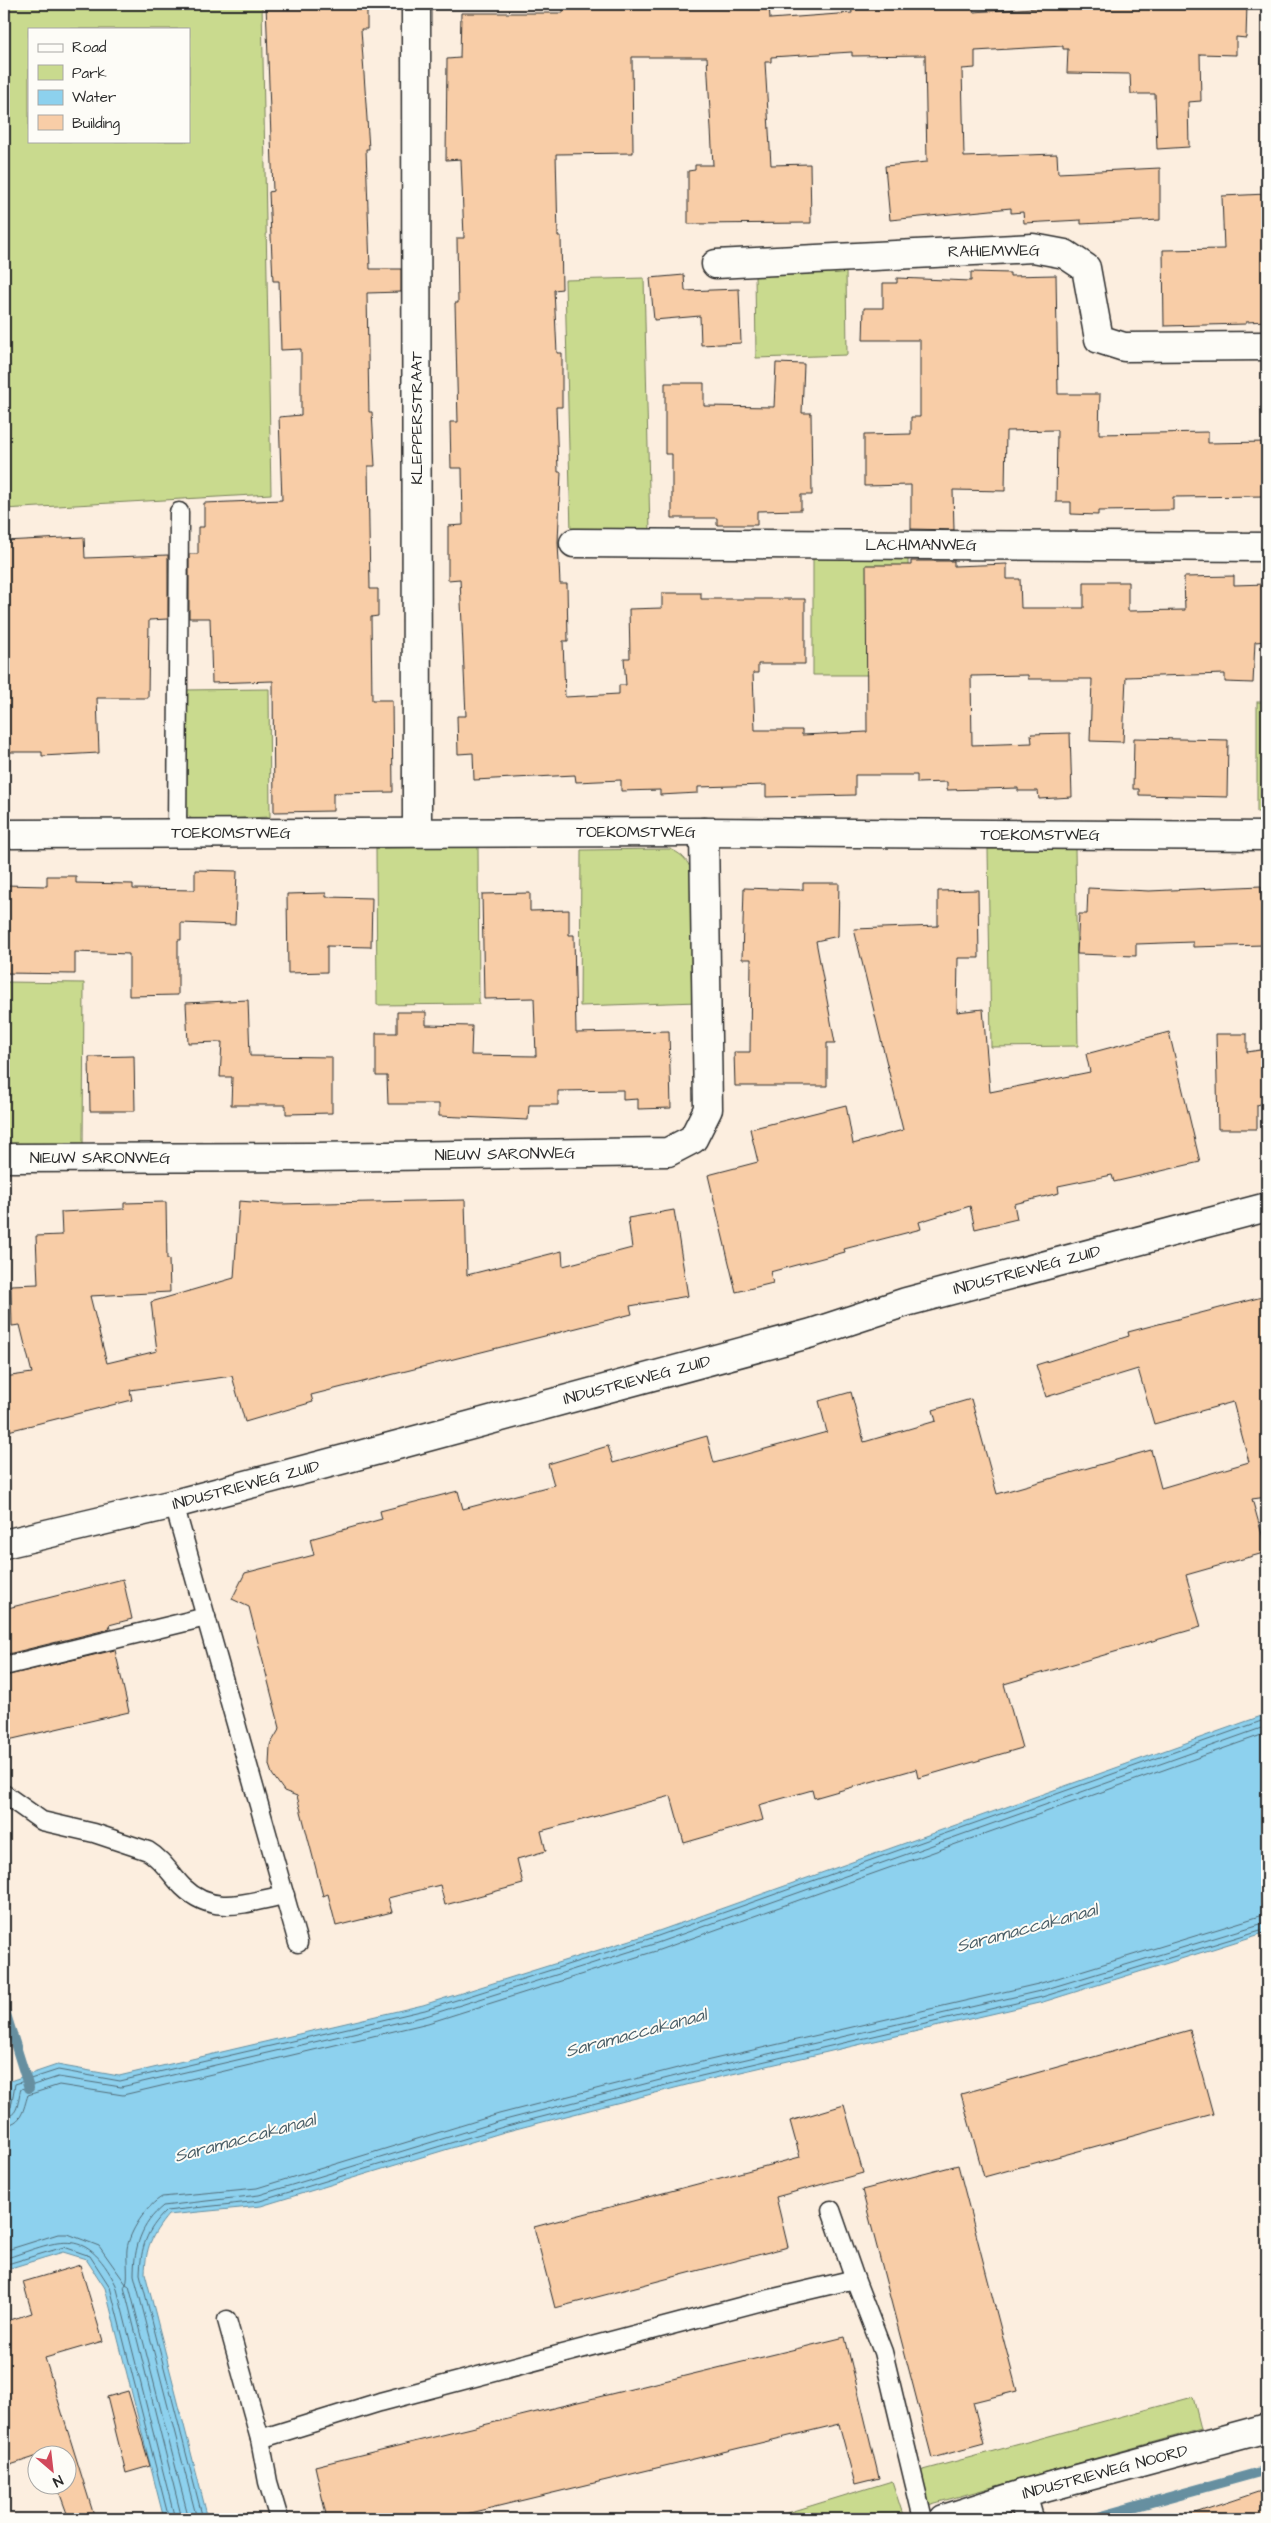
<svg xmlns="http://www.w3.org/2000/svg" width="1271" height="2523" viewBox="0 0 1271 2523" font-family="'Architects Daughter',sans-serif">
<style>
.green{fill:#c9da8e;stroke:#7a825c;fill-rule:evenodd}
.water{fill:#8dd1ee;stroke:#668fa0}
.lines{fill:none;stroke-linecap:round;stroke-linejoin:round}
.shore{stroke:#526d79;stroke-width:1}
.stream{stroke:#668fa0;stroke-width:10}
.building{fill:#f8cda7;stroke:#2b2b2b}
.lane-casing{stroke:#2b2b2b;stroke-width:21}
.street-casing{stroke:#2b2b2b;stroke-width:31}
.lane{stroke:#fdfcf7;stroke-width:18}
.street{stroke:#fdfcf7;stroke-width:28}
.labels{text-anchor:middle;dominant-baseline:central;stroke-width:4;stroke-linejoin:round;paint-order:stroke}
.street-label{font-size:16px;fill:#2b2b2b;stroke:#fdfcf7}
.water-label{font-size:18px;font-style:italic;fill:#485d66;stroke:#fdfcf7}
</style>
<rect width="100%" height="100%" fill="#fceedf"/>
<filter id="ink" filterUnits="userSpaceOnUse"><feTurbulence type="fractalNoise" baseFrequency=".02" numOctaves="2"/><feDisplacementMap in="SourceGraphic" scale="10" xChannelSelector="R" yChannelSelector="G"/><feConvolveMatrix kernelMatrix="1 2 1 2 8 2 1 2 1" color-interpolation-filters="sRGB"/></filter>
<g filter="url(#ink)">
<!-- green -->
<g class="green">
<path d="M 4,4 L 262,4 L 271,494 L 4,509 ZM 29,29 L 189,29 L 189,141 L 29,141 Z"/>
<path d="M 846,269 L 847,355 L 756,358 L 755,272 Z"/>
<path d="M 644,278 L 650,532 L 571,534 L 565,280 Z"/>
<path d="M 908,555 L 909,675 L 813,675 L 813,556 Z"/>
<path d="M 269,689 L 270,817 L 194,820 L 186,815 L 184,809 L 184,690 Z"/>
<rect x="1257" y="702" width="10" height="110"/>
<path d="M 478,847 L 479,1004 L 377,1005 L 376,848 Z"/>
<path d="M 1075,848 L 1078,1046 L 991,1047 L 988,849 Z"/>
<path d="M 670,849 C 689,857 690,867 696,885 L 698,1002 L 580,1006 L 581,850 Z"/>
<path d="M 4,982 L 84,983 L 83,1148 L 4,1147 Z"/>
<path d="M 1193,2397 L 1201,2429 L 928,2505 L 920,2471 Z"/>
<path d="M 892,2481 L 903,2515 L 889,2519 L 768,2519 Z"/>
</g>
<!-- water -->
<path class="water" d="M 1267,1714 L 1267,1932 L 1043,2002 L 702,2081 L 504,2132 L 261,2206 L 168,2215 C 151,2236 146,2247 145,2273 L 208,2519 L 164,2519 L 105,2288 L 86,2259 L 63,2252 L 4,2270 L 4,2108 L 6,2106 L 10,2081 L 57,2065 L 119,2076 L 423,2005 L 653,1933 Z"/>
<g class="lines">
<!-- shore -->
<g class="shore">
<path d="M 4,2111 L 11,2107 L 15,2084 L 58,2070 L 120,2081 L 425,2010 L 655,1937 L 1267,1719"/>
<path d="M 4,2117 C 20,2116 17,2101 21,2089 L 58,2077 L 121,2087 L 426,2016 L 657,1943 L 1267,1726"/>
<path d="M 4,2125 C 23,2124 23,2109 28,2095 L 59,2085 L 123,2095 L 428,2023 L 659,1950 L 1267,1733"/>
<path d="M 4,2251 L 58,2234 L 68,2234 L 99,2246 L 126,2284 C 129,2279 126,2258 127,2249 C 129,2232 147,2205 162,2197 L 257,2188 L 499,2114 L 697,2063 L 1038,1984 L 1267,1914"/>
<path d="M 4,2259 C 57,2242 85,2223 116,2285 L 175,2519"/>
<path d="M 4,2265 L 64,2247 L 90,2256 L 110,2287 L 169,2519"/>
<path d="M 182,2519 L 124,2287 L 126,2284 L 129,2286 L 189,2519"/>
<path d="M 197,2519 L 134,2275 C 134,2248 141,2224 163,2206 L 259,2195 L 501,2121 L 699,2070 L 1040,1991 L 1267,1922"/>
<path d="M 203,2519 L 140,2274 C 141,2247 146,2231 166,2211 L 260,2201 L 503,2127 L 701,2076 L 1042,1997 L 1267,1928"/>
</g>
<!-- stream -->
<g class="stream">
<path d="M 4,2008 L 29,2088"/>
<path d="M 1090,2519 L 1267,2470"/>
</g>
</g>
<!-- building -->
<g class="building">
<path d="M 266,4 L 367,4 L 367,29 L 361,29 L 369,149 L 366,149 L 370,269 L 401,269 L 401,292 L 367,293 L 369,412 L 372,412 L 375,466 L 368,466 L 370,589 L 378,589 L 378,616 L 371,617 L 372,700 L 392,700 L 393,792 L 333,793 L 333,811 L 274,812 L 273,681 L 212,683 L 210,618 L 189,618 L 189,554 L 198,554 L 198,527 L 204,527 L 204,503 L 282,500 L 279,417 L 301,415 L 301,349 L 281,350 L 279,281 L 273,281 L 269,192 L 273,191 Z"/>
<path d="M 563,4 L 769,4 L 770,19 L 852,13 L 851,4 L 973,4 L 973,12 L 1064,6 L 1064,4 L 1247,4 L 1246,38 L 1236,37 L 1236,55 L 1200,54 L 1201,101 L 1188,102 L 1189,147 L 1157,149 L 1155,94 L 1131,94 L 1130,74 L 1067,73 L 1068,49 L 1063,49 L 1063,46 L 975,51 L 975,68 L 962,69 L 964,157 L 1057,154 L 1058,173 L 1160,168 L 1160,220 L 1081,224 L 1081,220 L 1024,223 L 1023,212 L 1011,213 L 1011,208 L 890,220 L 885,166 L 927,162 L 925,55 L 852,56 L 852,52 L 771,57 L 771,62 L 765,62 L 771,165 L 810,164 L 811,223 L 688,224 L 688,171 L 695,170 L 695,165 L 713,165 L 707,57 L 632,57 L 633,153 L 556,154 L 558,236 L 561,236 L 562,289 L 554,290 L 557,353 L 562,353 L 562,407 L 556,407 L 558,472 L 561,472 L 558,542 L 560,584 L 567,584 L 568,641 L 563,641 L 565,697 L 619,694 L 619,685 L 626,685 L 624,658 L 630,658 L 629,609 L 662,608 L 662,593 L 701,593 L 701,599 L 805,599 L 805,664 L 758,664 L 758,673 L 753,673 L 755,730 L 802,730 L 802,735 L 867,732 L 866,565 L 911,565 L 911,561 L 954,561 L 954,566 L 1007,564 L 1007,579 L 1020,579 L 1021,608 L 1084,608 L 1084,582 L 1128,582 L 1128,611 L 1185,610 L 1184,577 L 1234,576 L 1234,585 L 1267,584 L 1267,641 L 1255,642 L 1253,683 L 1225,682 L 1225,674 L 1126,677 L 1123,742 L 1090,741 L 1092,679 L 1028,679 L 1028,675 L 971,676 L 972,745 L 1032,743 L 1031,734 L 1070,733 L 1072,797 L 1039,799 L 1038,791 L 1018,791 L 1018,788 L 947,790 L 947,782 L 917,783 L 917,775 L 855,775 L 855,795 L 766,797 L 766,785 L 698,787 L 698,793 L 660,795 L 660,790 L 621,791 L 621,780 L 576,782 L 575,775 L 474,780 L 473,753 L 458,754 L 457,716 L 466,716 L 460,579 L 448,580 L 448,526 L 463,525 L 462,468 L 451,468 L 450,422 L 458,422 L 455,303 L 458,303 L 457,238 L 464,238 L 461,159 L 446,160 L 447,59 L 460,58 L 461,13 L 563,13 Z"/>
<path d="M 1267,194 L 1267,321 L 1246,322 L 1246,324 L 1164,326 L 1163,250 L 1224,249 L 1222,196 Z"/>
<path d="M 971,272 L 1010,273 L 1010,276 L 1056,275 L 1058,394 L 1100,394 L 1099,434 L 1208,432 L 1208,443 L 1267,442 L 1267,496 L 1173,497 L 1173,510 L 1098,511 L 1098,515 L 1071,514 L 1071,502 L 1056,502 L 1057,430 L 1006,431 L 1005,491 L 953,490 L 954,530 L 911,529 L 911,485 L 864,486 L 864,435 L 911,434 L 911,417 L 920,417 L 920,340 L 863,340 L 864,308 L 883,308 L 883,283 L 897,283 L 897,278 L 971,281 Z"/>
<path d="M 684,275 L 685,291 L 739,289 L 741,343 L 701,345 L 700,316 L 654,320 L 650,278 Z"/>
<path d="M 776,363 L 804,364 L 802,413 L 811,413 L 812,495 L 801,495 L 801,510 L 757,511 L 757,525 L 717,525 L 717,518 L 672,518 L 672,454 L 665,454 L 665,383 L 704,383 L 704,406 L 774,407 Z"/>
<path d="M 84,537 L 85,558 L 168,555 L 168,619 L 149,620 L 148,698 L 97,698 L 99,753 L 42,756 L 42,752 L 4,752 L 4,541 Z"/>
<path d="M 1134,738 L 1228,740 L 1227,797 L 1139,795 L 1139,789 L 1133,789 Z"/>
<path d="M 195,870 L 237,871 L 235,925 L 181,923 L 181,940 L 178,940 L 178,995 L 129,996 L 129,954 L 75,952 L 75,974 L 4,973 L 4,885 L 47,886 L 47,876 L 76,876 L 76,883 L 133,884 L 133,889 L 195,890 Z"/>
<path d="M 803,883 L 839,883 L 838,936 L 816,941 L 835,1043 L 827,1043 L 827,1086 L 735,1086 L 734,1052 L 750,1052 L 751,959 L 742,959 L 744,888 L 803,890 Z"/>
<path d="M 1261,886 L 1263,945 L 1193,947 L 1193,942 L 1136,944 L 1136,956 L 1077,954 L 1079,914 L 1087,914 L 1088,888 L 1149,891 Z"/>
<path d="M 978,890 L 979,958 L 958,958 L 957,1012 L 983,1009 L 990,1092 L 1090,1072 L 1086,1054 L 1169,1032 L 1200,1162 L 1114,1182 L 1112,1175 L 1058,1186 L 1059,1193 L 1014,1204 L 1017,1219 L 975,1229 L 970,1206 L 919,1222 L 921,1229 L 844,1249 L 845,1252 L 770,1272 L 773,1283 L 736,1292 L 708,1175 L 758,1162 L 750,1129 L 846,1105 L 853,1144 L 903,1130 L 854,929 L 938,926 L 938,891 Z"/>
<path d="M 326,893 L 326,897 L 372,898 L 371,947 L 327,946 L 327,972 L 288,973 L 287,894 Z"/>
<path d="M 530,893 L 530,911 L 569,910 L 569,935 L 574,935 L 576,1033 L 669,1031 L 671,1108 L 638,1109 L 638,1099 L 623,1100 L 623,1090 L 558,1091 L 558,1105 L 529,1105 L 528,1120 L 439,1116 L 439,1104 L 388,1104 L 387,1076 L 376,1076 L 376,1033 L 397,1033 L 397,1012 L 426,1012 L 426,1025 L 472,1026 L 471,1055 L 536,1056 L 534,998 L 484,999 L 482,894 Z"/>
<path d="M 248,1000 L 250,1056 L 332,1057 L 332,1113 L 286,1114 L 286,1105 L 231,1105 L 232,1077 L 220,1077 L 222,1042 L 188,1043 L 186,1003 Z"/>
<path d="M 1216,1034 L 1247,1034 L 1247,1052 L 1267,1049 L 1267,1102 L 1257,1105 L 1257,1129 L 1218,1129 Z"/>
<path d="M 134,1056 L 135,1111 L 90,1111 L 89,1057 Z"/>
<path d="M 465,1200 L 467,1275 L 562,1251 L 563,1266 L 632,1248 L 628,1218 L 674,1210 L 688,1296 L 630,1306 L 632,1314 L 311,1395 L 313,1402 L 245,1422 L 232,1376 L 130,1390 L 132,1400 L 4,1432 L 4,1377 L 32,1373 L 20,1325 L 12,1326 L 11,1285 L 38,1284 L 36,1236 L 62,1235 L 61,1212 L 124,1209 L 124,1203 L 166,1202 L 167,1259 L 169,1259 L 170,1292 L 90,1296 L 107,1363 L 157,1351 L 151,1302 L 234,1278 L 239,1201 L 279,1204 Z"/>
<path d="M 1262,1297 L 1267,1316 L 1267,1497 L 1252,1499 L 1267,1552 L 1186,1575 L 1201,1627 L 1004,1684 L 1022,1748 L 918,1778 L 916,1769 L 814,1798 L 812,1790 L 759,1805 L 763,1820 L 684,1843 L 671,1796 L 541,1831 L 546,1851 L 517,1859 L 523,1884 L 445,1905 L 440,1885 L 388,1898 L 392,1912 L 336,1926 L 328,1894 L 323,1896 L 297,1796 L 284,1791 L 272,1774 L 269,1765 L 270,1745 L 280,1728 L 249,1607 L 232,1599 L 245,1573 L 314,1555 L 310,1539 L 382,1519 L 380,1511 L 458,1491 L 463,1509 L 554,1485 L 548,1464 L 608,1446 L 613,1463 L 707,1436 L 714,1463 L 827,1432 L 819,1401 L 851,1392 L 864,1442 L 936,1421 L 933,1410 L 971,1399 L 997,1494 L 1151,1450 L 1161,1488 L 1249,1462 L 1233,1402 L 1154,1424 L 1138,1369 L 1046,1397 L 1036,1365 L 1129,1336 L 1128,1332 Z"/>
<path d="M 123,1579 L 132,1619 L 109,1625 L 110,1629 L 4,1655 L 4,1609 Z"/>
<path d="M 115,1650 L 129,1712 L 4,1741 L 4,1676 Z"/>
<path d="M 1190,2030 L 1213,2114 L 984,2177 L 961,2094 Z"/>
<path d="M 844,2105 L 863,2173 L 776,2197 L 788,2247 L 555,2308 L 534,2227 L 800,2157 L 790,2121 Z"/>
<path d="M 958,2165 L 1017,2391 L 973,2402 L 984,2444 L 932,2458 L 862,2190 Z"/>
<path d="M 80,2265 L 103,2341 L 45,2358 L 95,2519 L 69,2519 L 57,2486 L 68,2486 L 68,2456 L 38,2456 L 4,2467 L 4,2322 L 32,2313 L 23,2282 Z"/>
<path d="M 845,2337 L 879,2478 L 855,2484 L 839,2424 L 445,2519 L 327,2519 L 315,2466 Z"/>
<path d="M 128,2391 L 150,2466 L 126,2473 L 107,2397 Z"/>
<path d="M 1267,2489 L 1267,2519 L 1193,2519 L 1192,2514 Z"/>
</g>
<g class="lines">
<!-- lane casing -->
<g class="lane-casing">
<g id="lane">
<path d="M 177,833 L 179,512"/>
<path d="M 174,1504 L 298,1943"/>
<path d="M 4,1666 L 206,1617"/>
<path d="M 4,1794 L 42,1821 L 94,1833 L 148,1851 C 163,1860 171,1875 183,1887 C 214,1917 247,1902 285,1895"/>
<path d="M 831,2210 L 855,2279"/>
<path d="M 227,2320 L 260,2439"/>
<path d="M 279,2519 L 268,2482 L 260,2439 L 380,2402 L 770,2299 L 855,2279 L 883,2352 L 923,2519"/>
</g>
</g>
<!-- street casing -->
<g class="street-casing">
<g id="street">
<path d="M 416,4 L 417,832"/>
<path d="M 716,264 L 1033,248 L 1065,254 L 1086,268 L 1099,339 L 1124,347 L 1267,346"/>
<path d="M 574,543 L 1267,547"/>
<path d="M 4,834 L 704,832 L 1267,836"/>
<path d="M 4,1158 L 313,1157 L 668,1152 L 693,1139 L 708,1109 L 704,832"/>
<path d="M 4,1544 L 174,1504 L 405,1443 L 812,1333 L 906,1302 L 1267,1207"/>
<path d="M 1022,2494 L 1029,2519"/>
<path d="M 944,2519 L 1022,2494 L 1267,2428"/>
</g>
</g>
<!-- lane -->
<use href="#lane" class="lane"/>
<!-- street -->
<use href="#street" class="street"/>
</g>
</g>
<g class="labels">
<!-- street labels -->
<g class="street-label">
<text transform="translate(994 251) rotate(-1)">RAHIEMWEG</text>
<text transform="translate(417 418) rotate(-90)">KLEPPERSTRAAT</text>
<text x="921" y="545">LACHMANWEG</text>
<text x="636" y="832">TOEKOMSTWEG</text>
<text x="231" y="833">TOEKOMSTWEG</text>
<text x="1040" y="835">TOEKOMSTWEG</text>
<text transform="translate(505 1154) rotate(-1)">NIEUW SARONWEG</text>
<text x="100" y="1158">NIEUW SARONWEG</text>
<text transform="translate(1027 1270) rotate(-15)">INDUSTRIEWEG ZUID</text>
<text transform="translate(637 1380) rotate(-15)">INDUSTRIEWEG ZUID</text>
<text transform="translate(246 1485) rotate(-15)">INDUSTRIEWEG ZUID</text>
<text transform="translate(1105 2472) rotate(-15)">INDUSTRIEWEG NOORD</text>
</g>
<!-- water labels -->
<g class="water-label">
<text transform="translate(1027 1928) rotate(-15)">Saramaccakanaal</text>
<text transform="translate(636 2033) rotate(-15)">Saramaccakanaal</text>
<text transform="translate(245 2138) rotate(-15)">Saramaccakanaal</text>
</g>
</g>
<!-- margin -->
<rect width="1271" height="2523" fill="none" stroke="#fdfcf7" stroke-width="20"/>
<rect x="10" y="10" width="1251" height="2503" fill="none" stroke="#2b2b2b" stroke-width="2" filter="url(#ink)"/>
<!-- legend -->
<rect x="28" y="28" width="162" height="115" fill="#fdfcf7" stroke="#a9a8a5"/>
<rect x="38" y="44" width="25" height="8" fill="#fdfcf7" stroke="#a9a8a5"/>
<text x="72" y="52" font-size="15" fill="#2b2b2b">Road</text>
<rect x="38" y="65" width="25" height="15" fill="#c9da8e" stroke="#a9a8a5"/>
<text x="72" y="78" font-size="15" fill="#2b2b2b">Park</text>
<rect x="38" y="90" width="25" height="15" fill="#8dd1ee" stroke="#a9a8a5"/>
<text x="72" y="102" font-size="15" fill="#2b2b2b">Water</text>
<rect x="38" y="115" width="25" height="15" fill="#f8cda7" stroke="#a9a8a5"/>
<text x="72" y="128" font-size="15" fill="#2b2b2b">Building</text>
<!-- north arrow -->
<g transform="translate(52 2470) rotate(152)"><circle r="24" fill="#fdfcf7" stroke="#a9a8a5"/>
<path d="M0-4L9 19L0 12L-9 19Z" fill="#d1495b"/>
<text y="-8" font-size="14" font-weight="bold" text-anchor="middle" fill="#2b2b2b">N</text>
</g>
</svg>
